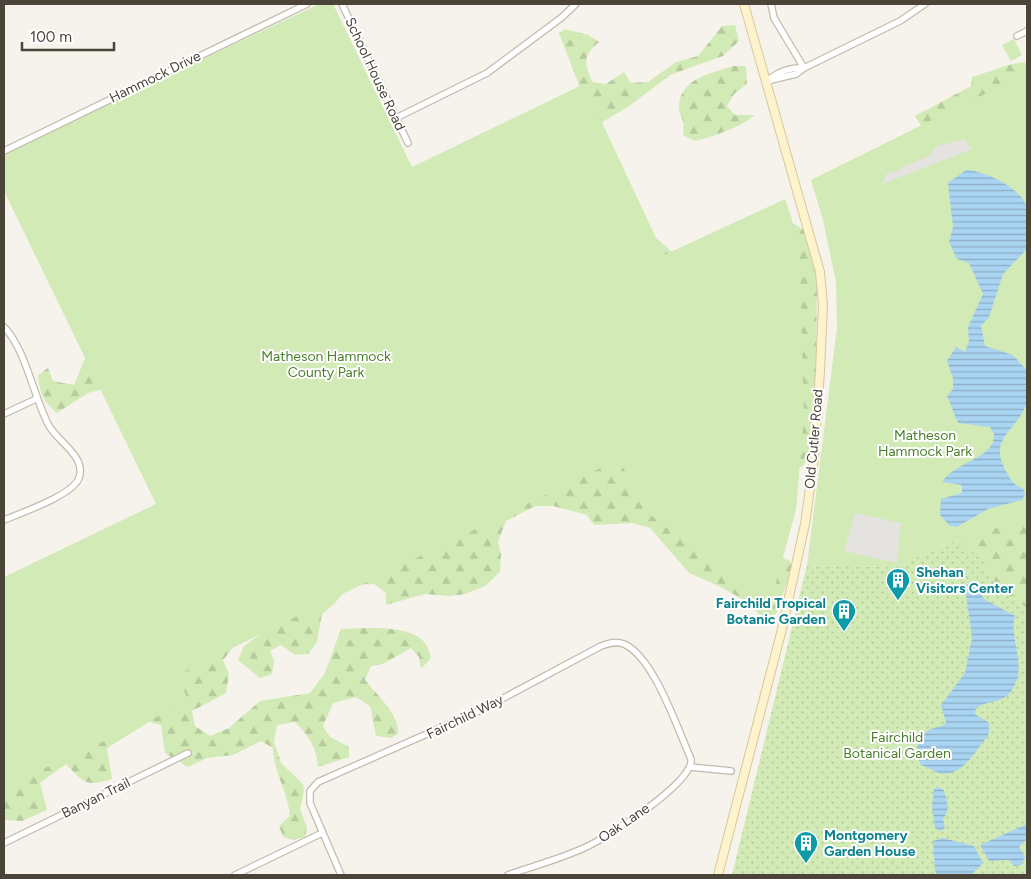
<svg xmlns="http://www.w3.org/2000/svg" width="1031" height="879" viewBox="0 0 1031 879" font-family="Figtree,sans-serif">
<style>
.grass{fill:url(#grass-dots)}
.forest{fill:url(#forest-firs)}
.park{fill:#d2eab5}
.parking{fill:#e5e3e0}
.water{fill:url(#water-rules)}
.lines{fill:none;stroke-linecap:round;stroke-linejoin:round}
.minor-casing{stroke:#c2bbae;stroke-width:8}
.secondary-casing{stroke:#d6c79b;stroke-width:10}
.minor{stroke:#fff;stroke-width:5.5}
.secondary{stroke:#fff3cd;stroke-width:8}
.labels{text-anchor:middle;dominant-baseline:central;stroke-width:4;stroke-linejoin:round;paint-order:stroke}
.street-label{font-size:14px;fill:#4b4439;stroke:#fff}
.park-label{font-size:14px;fill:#4a7f2a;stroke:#fff}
.culture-label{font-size:14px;font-weight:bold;fill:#0d838f;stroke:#fff;text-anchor:start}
</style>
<defs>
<pattern id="grass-dots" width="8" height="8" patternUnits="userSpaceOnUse" patternTransform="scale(1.25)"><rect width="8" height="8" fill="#d2eab5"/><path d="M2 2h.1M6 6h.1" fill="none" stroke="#b6ca9c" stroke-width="1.8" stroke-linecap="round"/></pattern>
<pattern id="forest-firs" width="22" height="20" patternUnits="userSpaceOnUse" patternTransform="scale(1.25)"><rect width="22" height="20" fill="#d2eab5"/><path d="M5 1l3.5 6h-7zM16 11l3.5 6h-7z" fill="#b6ca9c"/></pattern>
<pattern id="water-rules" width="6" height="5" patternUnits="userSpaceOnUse" patternTransform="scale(1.25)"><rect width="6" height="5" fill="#a9d4f2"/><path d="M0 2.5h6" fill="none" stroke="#8caec5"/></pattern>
</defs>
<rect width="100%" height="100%" fill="#f6f3ec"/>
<!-- grass -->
<path class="grass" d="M 1027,518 L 1027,875 L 732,875 L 807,565 L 895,567 L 945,545 Z"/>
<!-- forest -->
<g class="forest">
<path d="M 735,25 L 739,41 L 723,56 L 670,75 L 628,107 L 599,124 L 644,227 L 674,254 L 786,219 L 804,230 L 817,278 L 816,377 L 809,457 L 803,466 L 790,472 L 778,556 L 790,561 L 792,568 L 776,614 L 768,617 L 759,614 L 749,603 L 721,587 L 689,573 L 650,528 L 632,523 L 594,525 L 587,515 L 553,506 L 535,506 L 506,521 L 498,542 L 501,554 L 500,572 L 485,586 L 465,594 L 449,596 L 425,594 L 386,605 L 386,593 L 374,584 L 350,585 L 334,604 L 322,614 L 317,642 L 308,654 L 295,655 L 281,645 L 270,651 L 274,661 L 272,674 L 260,678 L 238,660 L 244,646 L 273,625 L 239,640 L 223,660 L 229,674 L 226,693 L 192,711 L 195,726 L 210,736 L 229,728 L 260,701 L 310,693 L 325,673 L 341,629 C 362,628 412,624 425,643 C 428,647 430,654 431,658 L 421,669 L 419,657 L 411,648 L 383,664 L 371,666 L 365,680 C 376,694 400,715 398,734 L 391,738 L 376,736 L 370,706 L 356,697 L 333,703 L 323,726 L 330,737 L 349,747 L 349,757 L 318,767 C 317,748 308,735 295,722 L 277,725 L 274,742 L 281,763 L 303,784 L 304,791 L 300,809 L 307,828 L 305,837 L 293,840 L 283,837 L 279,826 L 290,816 C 288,792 273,771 273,748 L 261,741 L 233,755 L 207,758 L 188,767 L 165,753 L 161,725 L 149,722 L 107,748 L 112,779 C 85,787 84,783 66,764 L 40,783 L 47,810 L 22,821 L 4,820 L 4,780 L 97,592 L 408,170 L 581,90 L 559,33 L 565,29 L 588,35 L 599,42 C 582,56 584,64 593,82 L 606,84 L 624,72 L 631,83 L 648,82 L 676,62 L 698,56 L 722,26 Z"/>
<path d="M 1024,62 L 1027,65 L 1027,120 L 923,129 L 915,116 L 971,86 L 972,77 C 992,71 1003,65 1024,62 Z"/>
<path d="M 733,66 L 746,66 L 747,84 L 734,94 L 727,106 L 735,115 L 755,115 C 737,129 717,135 695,141 L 683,135 C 686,118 678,115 679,105 C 681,78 712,73 733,66 Z"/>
<path d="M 88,351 L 123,384 L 88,393 L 57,413 C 44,403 39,391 38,375 L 48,368 L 53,381 L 74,385 Z"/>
<path d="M 1027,404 L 1027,608 C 1018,601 1003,592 996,583 C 982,563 988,559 962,547 L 961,533 Z"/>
</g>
<!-- park -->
<g class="park">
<path d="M 319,4 L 333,4 L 412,167 L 584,84 L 664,255 L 785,199 L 791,216 L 800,258 L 804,415 L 796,510 L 769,608 L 644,510 L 619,459 L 177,675 L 189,702 L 4,787 L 4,577 L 156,504 L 4,191 L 4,154 Z"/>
<path d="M 1014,39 L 1022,55 L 1011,61 L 1002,45 Z"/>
<path d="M 1027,73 L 1027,518 L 945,545 L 895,567 L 807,565 L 837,328 L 836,282 L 823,220 L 811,180 Z"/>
</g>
<!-- parking -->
<g class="parking">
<path d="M 965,139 L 968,145 L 973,149 L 882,184 L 887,173 L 896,171 L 930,155 L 936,146 Z"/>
<path d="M 855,513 L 901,523 L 897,563 L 844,551 Z"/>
</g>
<!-- water -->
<g class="water">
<path d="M 966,170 C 983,170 1018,187 1025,203 C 1030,217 1027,234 1027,249 L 1003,274 L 989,317 L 981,326 L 985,346 L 1013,355 L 1027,371 C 1027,381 1030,396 1026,405 C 1014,434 987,438 1007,473 C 1011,480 1014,486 1023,488 L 1025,494 L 1022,500 L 988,509 L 957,527 L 950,526 L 940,515 L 941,499 L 962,493 L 962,485 L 942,482 C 955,464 983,459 991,446 C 993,443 994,438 994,434 L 990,427 L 958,423 L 947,396 L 953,389 L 953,378 L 947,361 L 956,347 L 965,352 L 969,341 L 968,327 L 983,294 L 969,263 L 957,259 L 949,242 L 953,227 L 948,183 Z"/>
<path d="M 972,580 L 984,599 L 1015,616 C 1008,640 1031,670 1008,695 C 999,703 985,701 976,708 L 975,714 L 989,723 L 989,733 L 987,737 C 975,751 962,778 939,773 C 933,771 928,767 921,765 C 915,753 916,738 929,730 C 937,726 941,729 946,722 L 941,705 L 965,673 L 972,638 L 965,587 Z"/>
<path d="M 937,787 L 943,789 C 947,799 951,810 943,819 L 945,828 L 940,831 L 935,828 L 932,807 L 934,789 Z"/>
<path d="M 1027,824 L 1027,839 L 1019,847 L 1025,857 L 1021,865 L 1014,866 L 1009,860 L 989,861 L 980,845 Z"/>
<path d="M 943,838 L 974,846 L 983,863 L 971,875 L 938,875 L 935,871 L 933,841 Z"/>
</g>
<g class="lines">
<!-- minor casing -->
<g class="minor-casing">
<g id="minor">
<path d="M 342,4 L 408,143"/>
<path d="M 771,4 L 774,18 L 804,68"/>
<path d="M 1017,36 L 1027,31"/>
<path d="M 769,79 C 779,72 792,67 804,68"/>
<path d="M 767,81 L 796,74 L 804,68 L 900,21 L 925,4"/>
<path d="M 396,118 L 487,73 L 561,18 L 576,4"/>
<path d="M 4,151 L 307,4"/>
<path d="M 4,327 C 25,348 34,397 48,424 C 56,441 87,456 79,478 C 73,495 21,513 4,520"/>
<path d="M 4,414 L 36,399"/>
<path d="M 690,767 L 731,771"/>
<path d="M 4,843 L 188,753"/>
<path d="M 235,875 L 322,833"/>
<path d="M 341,875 L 310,803 L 310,791 L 318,782 L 481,710 L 601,646 C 609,643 616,641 624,644 C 654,657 678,730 691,759 C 695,782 605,839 584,848 C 560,859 533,866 508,875"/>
</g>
</g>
<!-- secondary casing -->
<g class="secondary-casing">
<path id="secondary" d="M 718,875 L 782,629 L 805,524 L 814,459 L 820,371 L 823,305 L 820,272 L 744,4"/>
</g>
<!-- minor -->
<use href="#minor" class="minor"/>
<!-- secondary -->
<use href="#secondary" class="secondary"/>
</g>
<!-- icons -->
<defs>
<g id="building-pin" transform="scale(1.25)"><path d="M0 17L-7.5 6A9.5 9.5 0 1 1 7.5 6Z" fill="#0f9aa8" stroke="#fff"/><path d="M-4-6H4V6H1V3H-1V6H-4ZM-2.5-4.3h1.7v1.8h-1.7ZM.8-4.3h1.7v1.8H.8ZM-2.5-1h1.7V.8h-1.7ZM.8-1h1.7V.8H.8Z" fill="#fff"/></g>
</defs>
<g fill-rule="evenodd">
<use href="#building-pin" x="898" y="580"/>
<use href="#building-pin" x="844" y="611"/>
<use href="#building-pin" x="806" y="843"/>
</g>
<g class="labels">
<!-- street labels -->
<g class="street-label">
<text transform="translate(375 74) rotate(65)">School House Road</text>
<text transform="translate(155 77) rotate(-26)">Hammock Drive</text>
<text transform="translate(814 439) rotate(-85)">Old Cutler Road</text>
<text transform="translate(465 717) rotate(-26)">Fairchild Way</text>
<text transform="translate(96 798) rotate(-26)">Banyan Trail</text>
<text transform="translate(624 823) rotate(-34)">Oak Lane</text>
</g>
<!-- park labels -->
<g class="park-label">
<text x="326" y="356">Matheson Hammock<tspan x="326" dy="16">County Park</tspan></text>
<text x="925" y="435">Matheson<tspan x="925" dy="16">Hammock Park</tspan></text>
<text x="897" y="737">Fairchild<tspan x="897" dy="16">Botanical Garden</tspan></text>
</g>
<!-- culture labels -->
<g class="culture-label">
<text x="916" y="572">Shehan<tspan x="916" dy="16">Visitors Center</tspan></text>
<text x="826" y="603" text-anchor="end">Fairchild Tropical<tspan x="826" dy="16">Botanic Garden</tspan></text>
<text x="824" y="835">Montgomery<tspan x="824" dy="16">Garden House</tspan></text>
</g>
</g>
<!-- border -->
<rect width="1031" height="879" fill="none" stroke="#4b4439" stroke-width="10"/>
<!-- scale -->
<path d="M22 42v8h92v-8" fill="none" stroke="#4b4439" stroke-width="2.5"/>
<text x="30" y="42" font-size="15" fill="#4b4439" stroke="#ffffff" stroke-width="4" paint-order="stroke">100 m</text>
</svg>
